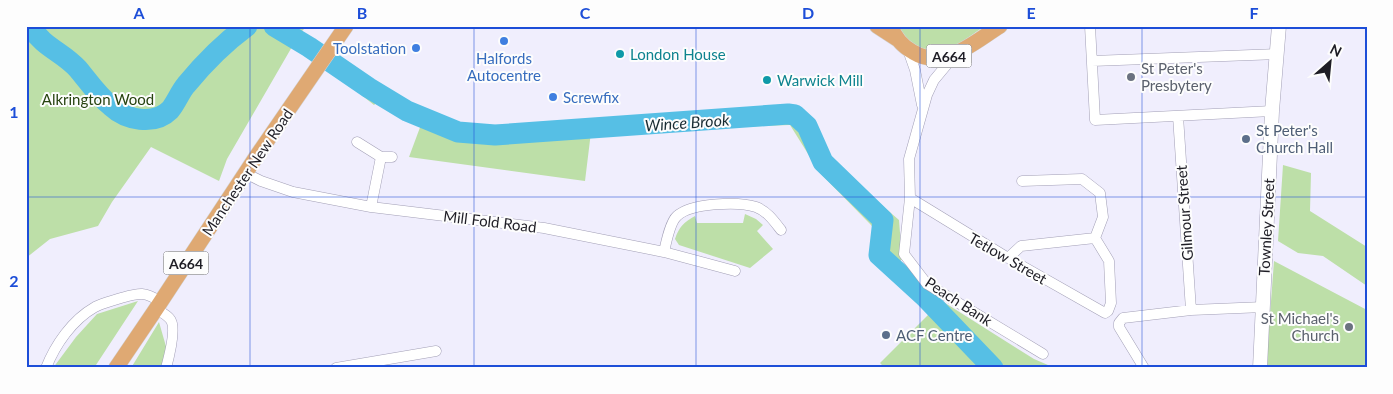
<svg xmlns="http://www.w3.org/2000/svg" width="1393" height="394" font-family="Lato,sans-serif">
	<rect width="100%" height="100%" fill="#f0eefd"/>
	<!-- green -->
	<path fill="#bddfa8" d="M26,26H307L300,33L227,159L219,181L151,147L112,202L98,226L50,239L26,258Z
		M899,26H985C974,33 963,42 952,47C931,56 908,46 899,26Z
		M341,67C383,94 428,126 479,131C511,134 546,128 578,126L580,121L775,112L806,119L814,127L833,163L899,220L902,258L894,274L876,252L879,236L871,225L820,173L790,125L591,132L585,181L409,157L422,122L380,99L374,105L335,74Z
		M1283,165L1311,173L1310,211L1367,247V286L1323,256L1298,253L1278,241Z
		M745,214L756,219L763,225L757,231L773,249L750,268L679,245L675,239C679,227 684,222 695,216L697,223H743Z
		M1274,261L1367,310V368H1266Z
		M138,301L94,368H53L76,337L97,314Z
		M942,301L1034,359L1055,368H885L880,363Z
		M159,322L167,350L163,368H131Z"/>
	<g fill="none" stroke-linecap="round" stroke-linejoin="round">
		<!-- river -->
		<path stroke="#56bfe5" stroke-width="21" d="M30,26C44,48 63,52 78,69C88,81 98,96 111,106C126,120 154,126 170,110C176,103 180,92 186,85C204,63 224,43 247,26
			M274,26L309,47L369,88L407,111L458,132L495,135L788,114L795,115L807,126L823,162L883,220L879,255L925,297L993,368"/>
		<defs>
			<path id="minor" d="M1090,26L1095,120L1272,111
				M908,50L915,70L922,105
				M954,56L934,80L927,95L909,159L910,198L904,254L927,284L1043,354
				M1092,61L1276,54
				M1178,116L1191,310
				M357,142L381,157H392
				M245,173L261,181L293,192L371,207L544,228L664,252L735,271
				M1022,181L1082,179L1100,193L1103,217L1095,238
				M910,198L1008,258L1105,313L1108,311L1111,303L1109,261L1095,238
				M371,207L381,157
				M664,252C666,243 670,222 677,216C691,203 738,201 756,207C767,211 774,221 781,230
				M1008,258L1021,246L1095,238
				M156,309C161,312 167,315 170,319C177,327 169,357 166,368
				M46,368C55,345 72,320 95,307C103,303 112,301 121,298C139,293 144,291 161,302
				M336,368L436,351
				M1144,368L1119,327V323L1123,318L1191,310L1264,307"/>
			<path id="secondary" d="M1260,368L1272,111L1279,26"/>
			<path id="primary" d="M877,26L897,39
				M891,26C895,38 902,46 913,52C944,71 974,42 1000,26
				M116,368L156,309L256,157L346,26"/>
		</defs>
		<!-- minor casing -->
		<use href="#minor" stroke="#a29fb6" stroke-width="11"/>
		<!-- secondary casing -->
		<use href="#secondary" stroke="#a29fb6" stroke-width="15"/>
		<!-- primary casing -->
		<use href="#primary" stroke="#d2d2d3" stroke-width="16"/>
		<!-- minor -->
		<use href="#minor" stroke="#fff" stroke-width="10"/>
		<!-- secondary -->
		<use href="#secondary" stroke="#fff" stroke-width="14"/>
		<!-- primary -->
		<use href="#primary" stroke="#dfa973" stroke-width="15"/>
	</g>
	<!-- grid -->
	<path fill="none" stroke="#1d4ed8" stroke-width="1" stroke-opacity="0.55" d="M250,26V368M474,26V368M696,26V368M920,26V368M1142,26V368M26,197H1367"/>
	<!-- markers -->
	<g fill="#3f7fe0" stroke="#fdfdfd" stroke-width="2">
		<circle cx="504" cy="41" r="5"/>
		<circle cx="416" cy="48" r="5"/>
		<circle cx="553" cy="97" r="5"/>
	</g>
	<g fill="#0f9aa8" stroke="#fdfdfd" stroke-width="2">
		<circle cx="620" cy="54" r="5"/>
		<circle cx="767" cy="80" r="5"/>
	</g>
	<g fill="#6b7280" stroke="#fdfdfd" stroke-width="2">
		<circle cx="1131" cy="77" r="5"/>
		<circle cx="1349" cy="327" r="5"/>
	</g>
	<g fill="#5c6f8a" stroke="#fdfdfd" stroke-width="2">
		<circle cx="1246" cy="139" r="5"/>
		<circle cx="886" cy="335" r="5"/>
	</g>
	<g text-anchor="middle" dominant-baseline="central" stroke-width="4" stroke-linejoin="round" paint-order="stroke">
		<!-- shield labels -->
		<g fill="#fdfdfd" stroke="#616066" stroke-width="1">
			<rect x="926.5" y="44.5" width="45" height="23" rx="4"/>
			<rect x="163.5" y="251.5" width="45" height="23" rx="4"/>
		</g>
		<g font-size="14" font-weight="bold" fill="#1e1d25">
			<text x="949" y="56">A664</text>
			<text x="186" y="263">A664</text>
		</g>
		<!-- shop labels -->
		<g font-size="15" fill="#366cbe" stroke="#fdfdfd" text-anchor="end">
			<text x="406" y="48">Toolstation</text>
			<text x="504" y="58" text-anchor="middle">Halfords<tspan x="504" dy="17">Autocentre</tspan></text>
			<text x="563" y="97" text-anchor="start">Screwfix</text>
		</g>
		<!-- culture labels -->
		<g font-size="15" fill="#0d838f" stroke="#fdfdfd" text-anchor="start">
			<text x="630" y="54">London House</text>
			<text x="777" y="80">Warwick Mill</text>
		</g>
		<!-- worship labels -->
		<g font-size="15" fill="#5b616d" stroke="#fdfdfd" text-anchor="start">
			<text x="1141" y="68">St Peter's<tspan x="1141" dy="17">Presbytery</tspan></text>
			<text x="1339" y="318" text-anchor="end">St Michael's<tspan x="1339" dy="17">Church</tspan></text>
		</g>
		<!-- park labels -->
		<g font-size="15" fill="#274310" stroke="#fdfdfd">
			<text x="98" y="99">Alkrington Wood</text>
		</g>
		<!-- service labels -->
		<g font-size="15" fill="#4e5e75" stroke="#fdfdfd" text-anchor="start">
			<text x="1256" y="130">St Peter's<tspan x="1256" dy="17">Church Hall</tspan></text>
			<text x="896" y="335">ACF Centre</text>
		</g>
		<!-- street labels -->
		<g font-size="15" fill="#1e1d25" stroke="#fdfdfd">
			<text transform="translate(247 172) rotate(-56)">Manchester New Road</text>
			<text transform="translate(1184 213) rotate(-94)">Gilmour Street</text>
			<text transform="translate(490 221) rotate(7)">Mill Fold Road</text>
			<text transform="translate(1266 227) rotate(-87)">Townley Street</text>
			<text transform="translate(1008 258) rotate(30)">Tetlow Street</text>
			<text transform="translate(959 301) rotate(33)">Peach Bank</text>
		</g>
		<!-- water labels -->
		<g font-size="16" font-style="italic" fill="#192c33" stroke="#fdfdfd">
			<text transform="translate(687 122) rotate(-4)">Wince Brook</text>
		</g>
	</g>
	<!-- border -->
	<rect width="1393" height="394" fill="none" stroke="#fdfdfd" stroke-width="55"/>
	<!-- north arrow -->
	<g transform="translate(1330 62) rotate(27)" stroke="#fdfdfd" stroke-width="4" paint-order="stroke">
	<path d="M0-4L9 19L0 12L-9 19Z" fill="#1e1d25"/>
	<text y="-8" font-size="14" font-weight="bold" text-anchor="middle" fill="#1e1d25">N</text>
	</g>
	<rect x="28" y="28" width="1338" height="338" fill="none" stroke="#1d4ed8" stroke-width="2"/>
	<g font-size="16" text-anchor="middle" font-weight="bold" fill="#1d4ed8">
		<text x="139" y="19">A</text>
		<text x="362" y="19">B</text>
		<text x="585" y="19">C</text>
		<text x="808" y="19">D</text>
		<text x="1031" y="19">E</text>
		<text x="1254" y="19">F</text>
		<text x="14" y="118">1</text>
		<text x="14" y="287">2</text>
	</g>
</svg>
